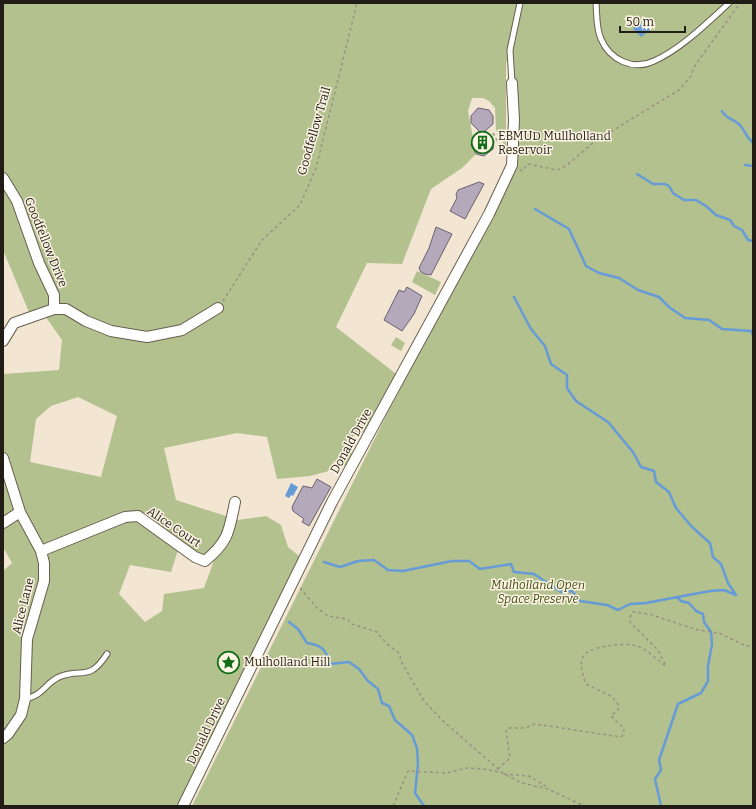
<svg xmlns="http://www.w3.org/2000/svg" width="756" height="809" font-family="Bitter,serif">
	<rect width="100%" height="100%" fill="#f2e6d3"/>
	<!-- green -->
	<path fill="#b2c18e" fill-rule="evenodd" d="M3,3H753V806H192L389,410L459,278L512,165L510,51L506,63V148L496,130L495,108L489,101L483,98H472L468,111L473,138L471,145L476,154L462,168L431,189L402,264L367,263L336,327L400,377L372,429L355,435L346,442L355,459L350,468L334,461L329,471L310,476L277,479L267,437L237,433L164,448L176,500L238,520L266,516L281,525L288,547L304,560L183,806H3V571L12,563L3,547V374L59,370L62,340L43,313L31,317L3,250ZM78,397L117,416L101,477L30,462L36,419L51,406ZM179,547L205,561L217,552L204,588L164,594L162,611L145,622L119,594L130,565L171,572Z
		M417,271L441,282L435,295L412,282Z
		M396,337L405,343L401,351L391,345Z"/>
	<!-- water -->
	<path fill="#669bd8" d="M641,23L648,24L650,30L641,37L633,29L636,25Z
		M291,483L298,487L293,496L291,495L289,498L285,496Z"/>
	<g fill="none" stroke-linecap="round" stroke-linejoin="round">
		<!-- stream -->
		<path stroke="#669bd8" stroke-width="2.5" d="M722,111C726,119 734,119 740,125C745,131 746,137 753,143
			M745,165L753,166
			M637,174L653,184H665L669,186L673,193L684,200H696L706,206L716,215L730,220L734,226L742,230L748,240L753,241
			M535,209L569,229L586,266L599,273L619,278L638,290L659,297L669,307L685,318L709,320L722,329L751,331L753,335
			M514,297L531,329L545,346L551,364L567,375V388L576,401L608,422L633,452L641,467L654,471L656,482L669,492L676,508L692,527L710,543L713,557L721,564L728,583L736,595
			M324,562L340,567L358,561L374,560L388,570L403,571L452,561H469L480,569L511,564L514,572L534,574L561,592L572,591L580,601L607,605L618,610L630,604L646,603L710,591L724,590L736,595
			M289,622L298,629L307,643C321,645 326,649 330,664L349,662L359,669L368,681L378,689L382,703L389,706L395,720L412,735L417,748L418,764L415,793L424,806
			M661,806L655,779L661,770L659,760L678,704L701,693L708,681V666L712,644L711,632L704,622L703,614L696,611L689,603L681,601L677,597"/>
	</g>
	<!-- building -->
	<path fill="#b4a9bb" stroke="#6a6070" d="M478,108L489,110L493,116V124L485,131L494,141L493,149L484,156L476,154L471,145L473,138L479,131L471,123V116Z
		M479,182L484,184L465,219L450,211L457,198L456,195L458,190Z
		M436,227L452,234L431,275L425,274L421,272L419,268L429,248Z
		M407,287L422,296L414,314L402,331L384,320L399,290L404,292Z
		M317,479L331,487L309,526L302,522L304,519L293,511L292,507L303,486L312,488Z"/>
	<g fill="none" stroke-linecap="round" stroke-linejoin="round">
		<defs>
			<path id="service" d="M596,3C597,15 596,28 601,39C610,60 633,71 654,61C681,49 707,23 729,3
				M512,83L510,50L520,3
				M25,699C44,695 44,684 59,677C82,667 88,683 107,654"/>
			<path id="minor" d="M3,178L17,201L39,263L54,295V309
				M3,341L14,323L54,309H66L86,321L111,331L147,337L182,330L218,308
				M3,458L20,512L41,551L44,563V581L27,639L25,699L21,715L8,734L3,738
				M3,523L20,512
				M41,551L125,517L138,516L195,557L205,561C229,541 229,531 235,502
				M183,806L332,502L489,214L512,165L514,120L512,83"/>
		</defs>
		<!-- service casing -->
		<use href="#service" stroke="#685e4e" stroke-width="7"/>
		<!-- minor casing -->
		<use href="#minor" stroke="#685e4e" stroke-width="12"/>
		<!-- path -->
		<path stroke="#9a9183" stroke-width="1.5" stroke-dasharray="3 3" stroke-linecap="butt" d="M493,133L503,151
			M520,169L522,171L528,164L557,170L566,166L594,142L679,90L691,76L694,67L740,3
			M223,301L262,240L300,205L316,168L357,3
			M300,588L317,608L328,616L347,619L352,624L377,632L387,644L399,653L402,663L424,701L443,721L504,774L522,783L548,789L584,806
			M498,769L510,758L506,731L508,728H525L535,724L621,737L624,734C625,724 615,723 611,715L618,711V704L611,696L586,684C577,659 579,651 607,646C616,645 628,643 637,646C648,650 657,660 666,666L658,650L630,622V617L633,612L649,614L698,630L719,633L746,646H753
			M504,774L529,776L547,787
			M393,806L408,771L446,773L467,768L484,769L503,773"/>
		<!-- service -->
		<use href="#service" stroke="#fff" stroke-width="5"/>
		<!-- minor -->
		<use href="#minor" stroke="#fff" stroke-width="10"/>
	</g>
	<!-- icons -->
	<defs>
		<symbol id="building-ring" viewBox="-11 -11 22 22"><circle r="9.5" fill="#fdf4e4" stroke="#126d17" stroke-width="1.5"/><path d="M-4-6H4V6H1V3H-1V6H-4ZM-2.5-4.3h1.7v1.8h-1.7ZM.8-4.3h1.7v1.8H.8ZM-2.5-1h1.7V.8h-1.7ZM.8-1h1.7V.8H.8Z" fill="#126d17"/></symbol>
		<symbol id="sight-ring" viewBox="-11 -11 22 22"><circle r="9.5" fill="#fdf4e4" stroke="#126d17" stroke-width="1.5"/><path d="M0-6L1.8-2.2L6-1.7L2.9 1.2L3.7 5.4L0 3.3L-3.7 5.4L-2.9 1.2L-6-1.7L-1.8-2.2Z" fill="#126d17"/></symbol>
	</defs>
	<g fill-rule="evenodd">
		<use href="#building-ring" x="470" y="130" width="25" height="25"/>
		<use href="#sight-ring" x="216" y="650" width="25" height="25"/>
	</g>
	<g text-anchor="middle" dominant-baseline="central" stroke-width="3" stroke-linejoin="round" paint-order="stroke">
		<!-- street labels -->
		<g font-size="12" fill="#211d16" stroke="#fdf4e4">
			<text transform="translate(314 131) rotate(-74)">Goodfellow Trail</text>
			<text transform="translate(46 242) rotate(68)">Goodfellow Drive</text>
			<text transform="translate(351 441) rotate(-61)">Donald Drive</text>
			<text transform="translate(174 527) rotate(34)">Alice Court</text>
			<text transform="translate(23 606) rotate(-76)">Alice Lane</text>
			<text transform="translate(206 731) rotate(-64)">Donald Drive</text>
		</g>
		<!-- poi labels -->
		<g font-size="12" fill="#211d16" stroke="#fdf4e4" text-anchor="start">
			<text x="498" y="136">EBMUD Mullholland<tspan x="498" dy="14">Reservoir</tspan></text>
			<text x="244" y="662">Mulholland Hill</text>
		</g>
		<!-- park labels -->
		<g font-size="12" font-style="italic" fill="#3e4b10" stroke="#fdf4e4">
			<text x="538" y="585">Mulholland Open<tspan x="538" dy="14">Space Preserve</tspan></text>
		</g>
	</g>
	<!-- border -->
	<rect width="756" height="809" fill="none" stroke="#211d16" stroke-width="8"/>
	<!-- scale -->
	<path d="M620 26v6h65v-6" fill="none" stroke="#211d16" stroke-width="2"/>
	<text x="626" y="26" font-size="12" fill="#211d16" stroke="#fdf4e4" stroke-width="3" paint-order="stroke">50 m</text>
</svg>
